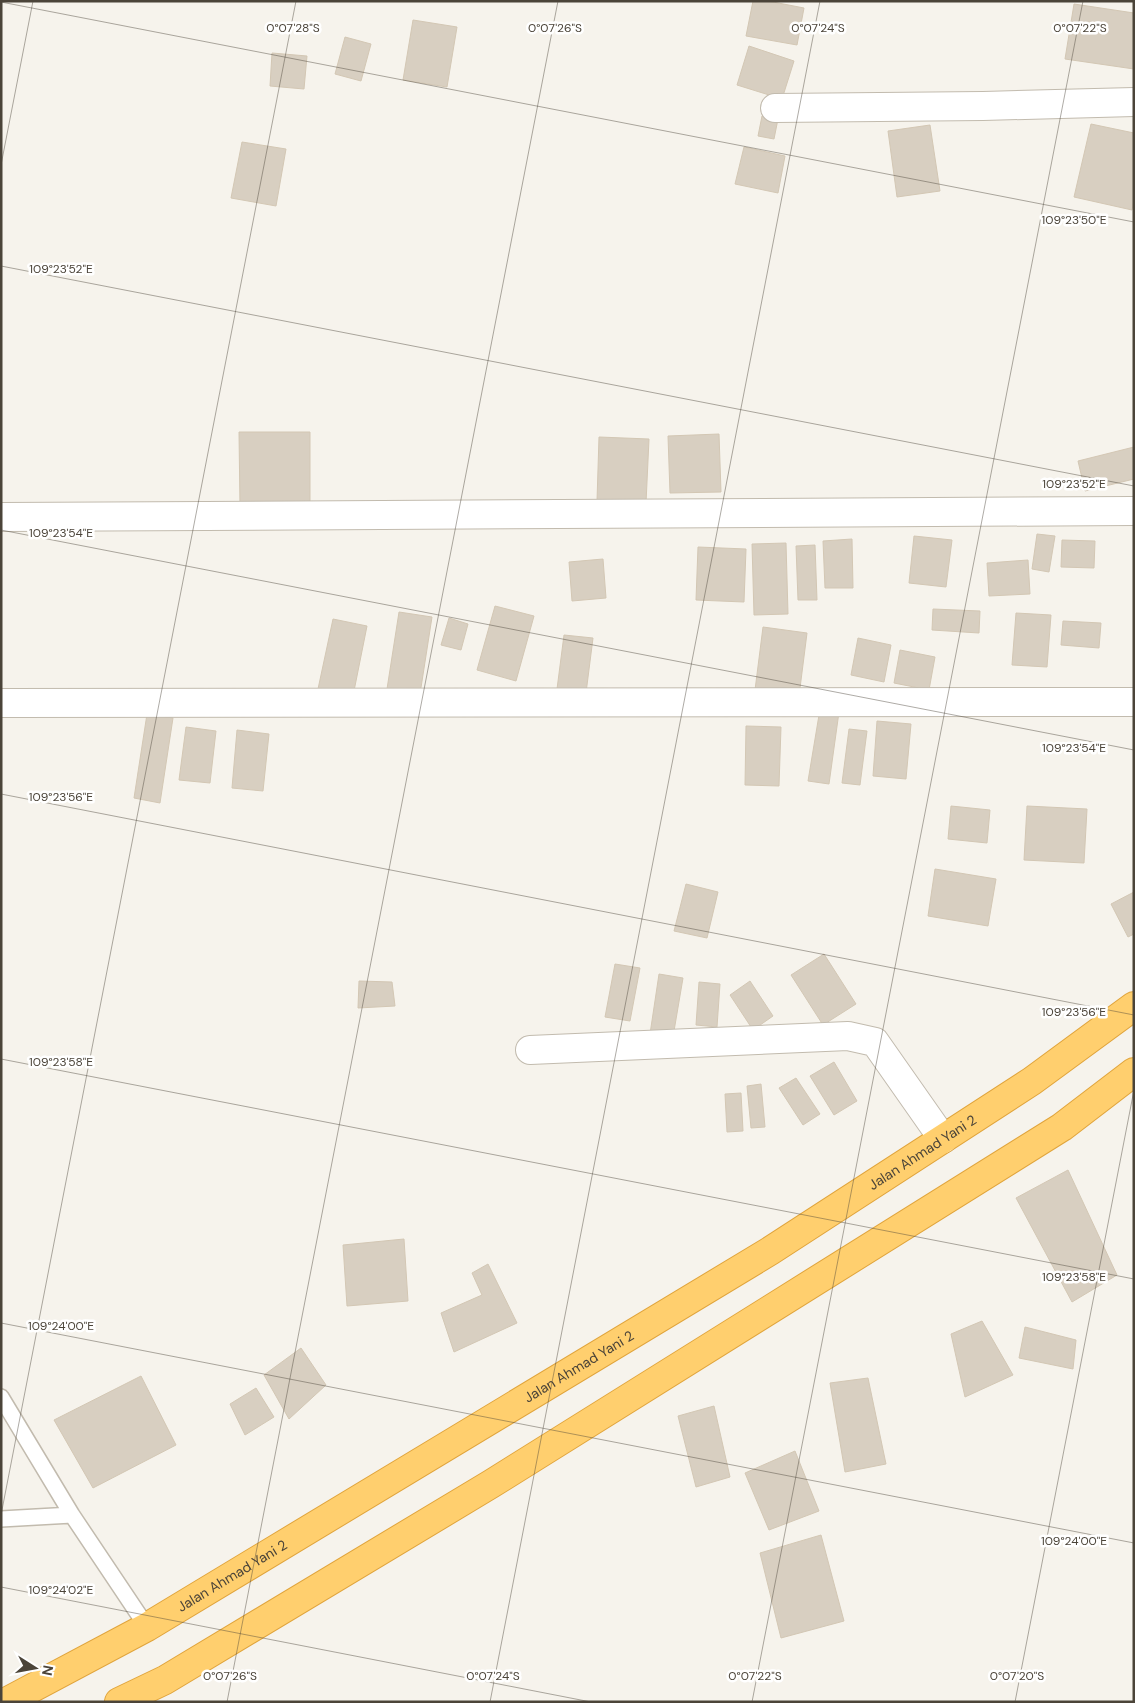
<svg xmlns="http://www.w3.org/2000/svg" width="1135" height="1703" font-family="'DM Sans',sans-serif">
	<rect width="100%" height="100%" fill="#f6f3ec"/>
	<!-- building -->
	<path fill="#d8cfc1" stroke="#d3c7b4" d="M753,1H768L804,8L797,45L746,36Z
		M1074,4L1134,13V69L1065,59Z
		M413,20L457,27L447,87L403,80Z
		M345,37L371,44L361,81L335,74Z
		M749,46L794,61L782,99L737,85Z
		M272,53L307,56L304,89L270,86Z
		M762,116L778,119L774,139L758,136Z
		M1091,124L1134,133V200L1132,210L1074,197Z
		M930,125L940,191L897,197L888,131Z
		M242,142L286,149L276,206L231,198Z
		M744,147L785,156L778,193L735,184Z
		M239,432H310V507H240Z
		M719,434L721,492L670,493L668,436Z
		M599,437L649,439L646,503L597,501Z
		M1134,447V479L1085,491L1078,461Z
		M1037,534L1055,536L1049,572L1032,569Z
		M914,536L952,540L946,587L909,583Z
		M852,539L853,588H825L823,541Z
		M1062,540L1095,541L1094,568L1061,567Z
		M786,543L788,614L754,615L752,544Z
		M815,545L817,600H798L796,546Z
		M698,547L746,549L744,602L696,600Z
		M603,559L606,598L572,601L569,562Z
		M1028,560L1030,594L989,596L987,563Z
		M495,606L534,616L516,681L477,670Z
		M933,609L980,611L979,633L932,630Z
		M399,612L432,617L420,694L387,689Z
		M1016,613L1051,615L1047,667L1012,665Z
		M449,618L468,624L461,650L441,645Z
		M333,619L367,626L353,696L318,689Z
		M1063,621L1101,623L1099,648L1061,645Z
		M763,627L807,633L799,696L755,690Z
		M564,635L593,638L586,693L557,689Z
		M858,638L891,645L884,682L851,675Z
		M900,650L935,657L929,690L894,683Z
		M820,709L839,712L829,784L808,781Z
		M147,714L173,718L160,803L134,798Z
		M877,721L911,724L906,779L873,776Z
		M746,726L781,727L779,786L745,785Z
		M186,727L216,731L210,783L179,780Z
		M849,729L867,731L860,785L842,783Z
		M237,730L269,734L263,791L232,788Z
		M951,806L990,810L987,843L948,839Z
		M1027,806L1087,809L1084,863L1024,860Z
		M935,869L996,879L988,926L928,916Z
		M686,884L718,892L707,938L674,931Z
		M1134,892V934L1128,937L1111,904Z
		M824,954L856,1004L823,1025L791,975Z
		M615,964L640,968L630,1021L605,1017Z
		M659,974L683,978L673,1037L650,1034Z
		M359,981L392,982L395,1006L358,1008Z
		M750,981L773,1016L753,1030L730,995Z
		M699,982L720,984L717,1027L696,1025Z
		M834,1062L857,1101L834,1115L810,1076Z
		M796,1078L820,1114L803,1125L779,1088Z
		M761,1084L765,1127L751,1128L747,1086Z
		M741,1093L743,1131L727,1132L725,1094Z
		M1068,1170L1117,1275L1072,1302L1016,1198Z
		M404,1239L408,1301L347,1306L343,1245Z
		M488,1264L517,1323L454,1352L441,1313L482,1295L472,1273Z
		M982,1321L1013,1375L965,1397L951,1334Z
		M1025,1327L1076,1340L1073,1369L1019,1358Z
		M301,1348L326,1385L289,1419L264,1375Z
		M141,1376L176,1445L93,1488L54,1420Z
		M868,1378L886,1464L845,1472L830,1383Z
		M256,1388L274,1417L245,1435L230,1404Z
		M714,1406L730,1477L696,1487L678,1416Z
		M795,1451L819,1511L769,1530L745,1473Z
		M821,1535L844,1621L781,1638L760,1553Z"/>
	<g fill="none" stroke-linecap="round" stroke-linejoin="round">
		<defs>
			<path id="lane" d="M1,1397L72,1515L147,1627
				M1,1519L72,1515"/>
			<path id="street" d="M775,108L983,106L1134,102
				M1,517L1134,511
				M1,703L1134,702
				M530,1050L848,1036L875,1042L943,1139"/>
			<g id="highway">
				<path id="s1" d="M6,1702L147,1627L770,1251L1032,1081L1134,1006"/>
				<path d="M119,1702L165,1680L491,1484L1062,1127L1134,1072"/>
			</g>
		</defs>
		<!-- lane casing -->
		<use href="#lane" stroke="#c2bbae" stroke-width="18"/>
		<!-- street casing -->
		<use href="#street" stroke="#c2bbae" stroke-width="30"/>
		<!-- highway casing -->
		<use href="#highway" stroke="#e0a43c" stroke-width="30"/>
		<!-- lane -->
		<use href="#lane" stroke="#fff" stroke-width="15"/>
		<!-- street -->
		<use href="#street" stroke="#fff" stroke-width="28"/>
		<!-- highway -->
		<use href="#highway" stroke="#ffcf6e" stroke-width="28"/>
	</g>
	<!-- ticks -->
	<path fill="none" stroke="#4b4439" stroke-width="1" stroke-opacity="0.45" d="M1,2L1134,222M1,165L33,1M1,266L1134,486M1,530L1134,750M1,794L1134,1015M1,1059L1134,1279M1,1323L1134,1543M1,1515L296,1M1,1587L591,1702M227,1702L558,1M490,1702L820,1M752,1702L1083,1M1015,1702L1134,1090"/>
	<g text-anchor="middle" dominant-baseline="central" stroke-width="5" stroke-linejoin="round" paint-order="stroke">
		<!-- street labels -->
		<g font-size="14" fill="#4b4439" stroke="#fff">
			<text stroke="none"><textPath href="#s1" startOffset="1069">Jalan Ahmad Yani 2</textPath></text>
			<text stroke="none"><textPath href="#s1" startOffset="664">Jalan Ahmad Yani 2</textPath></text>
			<text stroke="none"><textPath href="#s1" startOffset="259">Jalan Ahmad Yani 2</textPath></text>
		</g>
	</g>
	<g font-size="12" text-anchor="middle" fill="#4b4439" stroke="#fff" stroke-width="5" stroke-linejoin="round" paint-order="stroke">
		<text x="293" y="32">0°07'28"S</text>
		<text x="555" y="32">0°07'26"S</text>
		<text x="818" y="32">0°07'24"S</text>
		<text x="1080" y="32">0°07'22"S</text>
		<text x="1074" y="224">109°23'50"E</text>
		<text x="61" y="273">109°23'52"E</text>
		<text x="1074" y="488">109°23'52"E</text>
		<text x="61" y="537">109°23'54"E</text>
		<text x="1074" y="752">109°23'54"E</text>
		<text x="61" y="801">109°23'56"E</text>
		<text x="1074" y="1016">109°23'56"E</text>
		<text x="61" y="1066">109°23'58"E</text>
		<text x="1074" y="1281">109°23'58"E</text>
		<text x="61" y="1330">109°24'00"E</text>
		<text x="1074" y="1545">109°24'00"E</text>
		<text x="61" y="1594">109°24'02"E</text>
		<text x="230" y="1680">0°07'26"S</text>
		<text x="493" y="1680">0°07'24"S</text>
		<text x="755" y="1680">0°07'22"S</text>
		<text x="1017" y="1680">0°07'20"S</text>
	</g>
	<!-- border -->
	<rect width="1135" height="1703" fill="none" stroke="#4b4439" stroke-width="5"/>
	<!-- north arrow -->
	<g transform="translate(35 1668) rotate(101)" stroke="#ffffff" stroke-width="4" paint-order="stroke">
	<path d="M0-4L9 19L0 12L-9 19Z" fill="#4b4439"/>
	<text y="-8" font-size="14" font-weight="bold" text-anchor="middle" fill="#4b4439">N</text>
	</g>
</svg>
